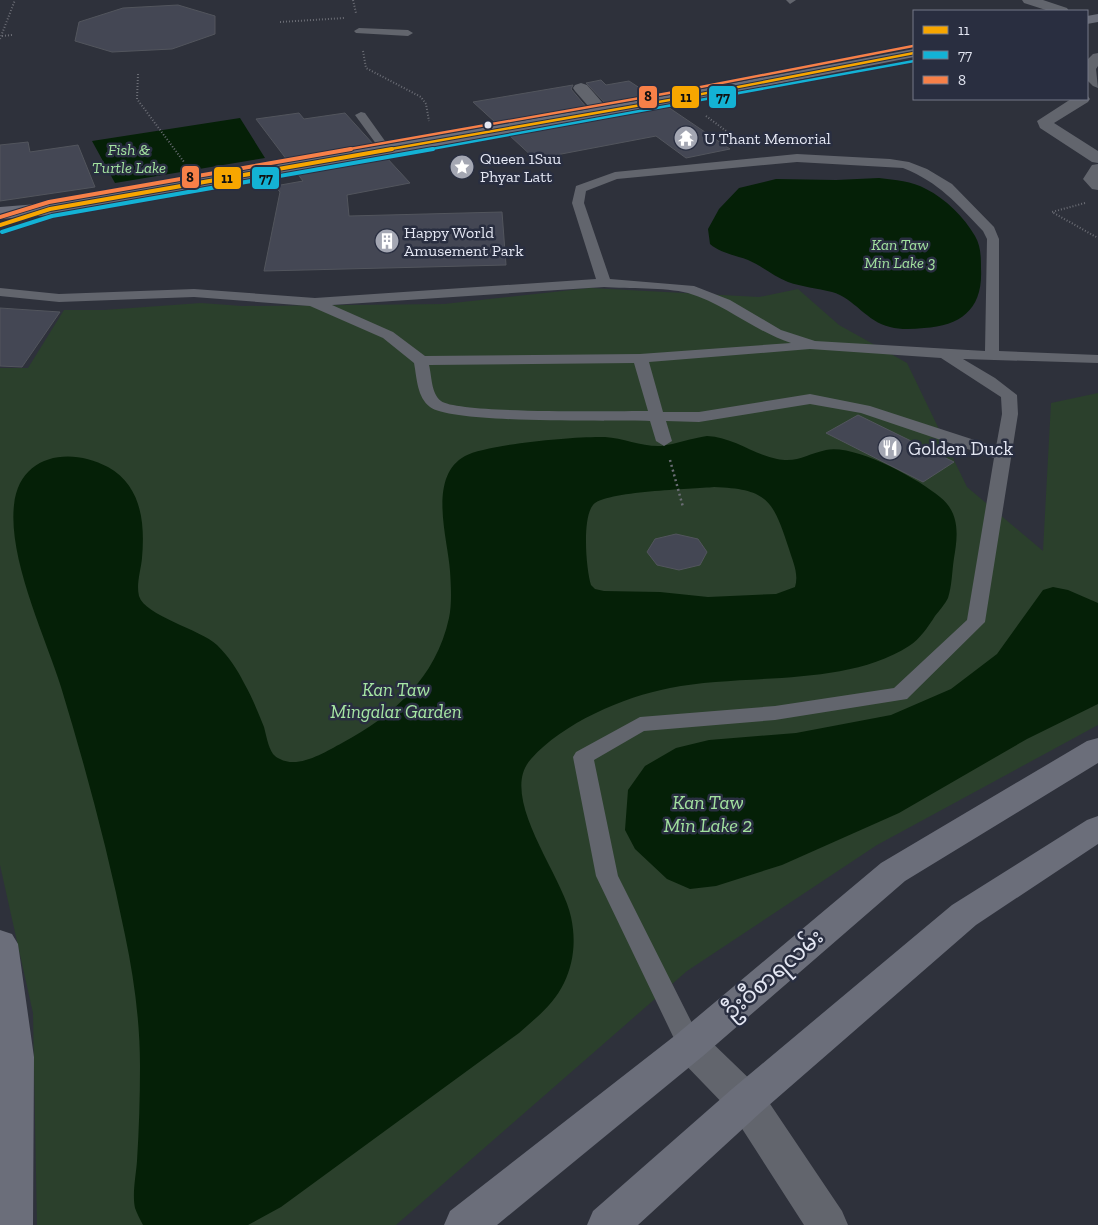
<svg xmlns="http://www.w3.org/2000/svg" width="1098" height="1225" font-family="'Zilla Slab','Noto Sans Myanmar',serif">
	<rect width="100%" height="100%" fill="#2e313b"/>
	<!-- green -->
	<path fill="#2b402c" d="M590,288L759,297L798,289L839,325L907,363L967,487L1043,551L1051,403L1098,393V725L877,845L687,971L396,1225H37L33,1013L0,865V368H28L64,310H104L201,303L242,306L444,304Z"/>
	<!-- water -->
	<path fill="#052007" fill-rule="evenodd" d="M240,118L265,158L115,183L92,141Z
		M879,178C895,180 912,181 926,189C946,199 964,217 975,236C981,246 981,258 981,269C983,308 962,326 924,328C913,329 901,330 890,327C867,322 854,298 832,292C817,288 802,287 788,282C773,276 762,266 748,260C735,255 720,253 710,244L708,229L719,209L739,188L776,179L836,180Z
		M707,436C733,437 752,454 777,459C798,463 807,454 826,450C855,444 917,478 940,497C960,513 958,535 954,558C952,571 952,586 948,598C945,604 939,611 935,616C928,627 920,639 909,646C843,688 744,673 670,688C623,697 563,723 531,759C497,796 563,876 571,917C576,940 574,962 564,983C554,1004 536,1018 519,1033L281,1207L248,1225H143C140,1219 137,1214 135,1208C132,1194 136,1175 137,1161C139,1129 140,1098 140,1066C140,1022 134,978 125,935C108,851 86,769 61,687C45,636 8,559 14,505C19,455 69,446 108,467C142,486 145,524 142,558C141,570 136,584 139,596C145,616 200,629 217,645C229,657 237,669 244,683C252,697 258,712 264,727C266,734 268,747 273,754C275,756 277,758 280,759C299,769 325,752 342,743C393,716 436,678 449,618C452,604 451,586 450,571C448,539 427,477 465,456C487,444 577,436 605,437C623,438 643,447 661,446C676,444 692,438 707,436ZM714,487C769,489 773,501 789,549C793,562 799,574 795,587L776,594L708,597L660,592L604,591L595,589L591,585C586,569 582,518 593,505C604,491 693,489 714,487Z
		M1053,587L1068,590L1098,603V704L1027,739L899,813L782,865L716,886L690,889L667,879L635,849L625,830L628,790L645,766L676,748L709,740L796,733L891,715L951,689L997,654L1043,590Z"/>
	<!-- building -->
	<path fill="#444754" stroke="#52555d" d="M178,5L215,16V34L172,49L112,52L75,41L79,22L123,8Z
		M601,80L606,85L629,81L652,96L606,104L586,83Z
		M573,85L571,89L587,108L496,123L473,102Z
		M668,107L730,149L686,158L656,136L535,159L509,135Z
		M299,113L304,119L345,113L374,145L287,160L256,119Z
		M28,142L30,152L78,145L95,187L0,201V145Z
		M386,157L410,183L347,195L349,216L502,212L506,265L264,271L280,192L275,186L303,181L297,173Z
		M0,308L60,312L22,367L0,366Z
		M858,415L954,462L923,482L826,433Z
		M676,534L698,539L707,552L700,565L679,570L657,565L647,552L655,539Z"/>
	<g fill="none" stroke-linecap="round" stroke-linejoin="round">
		<!-- path-far1 -->
		<path stroke="#6b6d75" stroke-width="2" stroke-dasharray="1 2" stroke-linecap="butt" d="M353,0L356,13
			M280,22L344,18
			M2,36L12,35
			M0,39L15,0
			M363,51L366,68L421,97L426,104L429,121
			M138,74L137,99L184,162
			M706,116L741,142
			M1085,203L1052,212L1098,238"/>
		<!-- path -->
		<path stroke="#6b6d75" stroke-width="2.5" stroke-dasharray="2 3" stroke-linecap="butt" d="M670,460L683,507"/>
		<!-- service -->
		<path fill="#62656d" fill-rule="evenodd" d="M786,0H796L790,4Z
			M359,28L408,30L413,33L408,36L356,33L354,31Z
			M361,112L365,113L390,148V152H382L355,115Z
			M797,154L890,159L909,162L927,169L952,184L994,227L999,239V351L1098,355V363L963,359L995,378L1017,395L1018,414L985,622L907,699L775,720L644,731L594,760L618,876L703,1045L699,1053L690,1056L681,1053L596,876L573,757L576,752L640,717L775,706L894,688L967,620L994,458L861,413L810,404L699,422L666,421L672,441L664,446L656,441L650,421C615,420 451,424 430,407C417,397 417,379 414,363L383,338L310,306L194,297L59,302L0,296V288L59,294L194,289L315,298L596,279L572,203L576,186L615,172ZM797,162L903,168C940,183 956,203 983,231L987,239L985,351L815,341L781,330L730,300L694,286L610,279L584,203L586,191L617,179ZM604,287C629,289 664,287 688,293C725,304 754,331 791,343L640,354L425,356L393,332L332,305ZM810,349L941,358L1001,397L1002,414L996,447L870,406L810,394L699,412H663L649,362ZM634,363L648,411C616,411 458,414 441,401C431,393 432,377 429,365Z"/>
		<!-- minor -->
		<path fill="#62656d" fill-rule="evenodd" d="M1022,0H1043L1067,8L1069,11H1049L1024,3Z
			M1098,53V66L1096,69L1098,88L1093,86L1087,80V60L1093,54Z
			M581,83L587,85L608,109L610,112L608,115H596L575,91L573,88L575,85Z
			M1087,95L1090,99L1088,102L1054,123L1098,151V163L1092,162L1040,128L1037,121L1071,99H1087Z
			M1098,164V190L1092,189L1083,179L1092,165Z
			M690,1029L703,1034L760,1089L842,1211L848,1225H804L732,1113L677,1056L671,1045L677,1034Z"/>
		<!-- primary -->
		<path fill="#6b6e7a" fill-rule="evenodd" d="M1098,14V22L1087,24V16Z
			M914,49V57L681,103L50,215L0,219V207L50,203L681,93Z
			M1098,738V763L905,881L703,1056L497,1225H444L450,1211L677,1034L881,863L1087,741Z
			M1098,816V844L976,925L760,1113L638,1225H587L593,1211L732,1089L952,905L1087,820Z
			M0,930L12,934L18,944L34,1057L33,1225H0Z"/>
		<defs>
			<path id="bus-1-far1" d="M385,150L681,98L914,53"/>
			<path id="bus-1" d="M0,225L50,209L392,149"/>
			<path id="bus-2-far1" d="M426,150L914,61"/>
			<path id="bus-2" d="M2,232L52,216L433,149"/>
			<path id="bus-3-far1" d="M344,150L680,91L913,46"/>
			<path id="bus-3" d="M0,217L49,202L351,149"/>
		</defs>
		<!-- bus-1-far1 casing -->
		<use href="#bus-1-far1" stroke="#292e40" stroke-width="4.5"/>
		<!-- bus-1 casing -->
		<use href="#bus-1" stroke="#292e40" stroke-width="6"/>
		<!-- bus-2-far1 casing -->
		<use href="#bus-2-far1" stroke="#292e40" stroke-width="4.5"/>
		<!-- bus-2 casing -->
		<use href="#bus-2" stroke="#292e40" stroke-width="6"/>
		<!-- bus-3-far1 casing -->
		<use href="#bus-3-far1" stroke="#292e40" stroke-width="4.5"/>
		<!-- bus-3 casing -->
		<use href="#bus-3" stroke="#292e40" stroke-width="6"/>
		<!-- bus-1-far1 -->
		<use href="#bus-1-far1" stroke="#f7a600" stroke-width="2.5"/>
		<!-- bus-1 -->
		<use href="#bus-1" stroke="#f7a600" stroke-width="4"/>
		<!-- bus-2-far1 -->
		<use href="#bus-2-far1" stroke="#13b2d5" stroke-width="2.5"/>
		<!-- bus-2 -->
		<use href="#bus-2" stroke="#13b2d5" stroke-width="4"/>
		<!-- bus-3-far1 -->
		<use href="#bus-3-far1" stroke="#f78048" stroke-width="2.5"/>
		<!-- bus-3 -->
		<use href="#bus-3" stroke="#f78048" stroke-width="4"/>
	</g>
	<!-- icons -->
	<defs>
		<symbol id="temple-disc" viewBox="-11 -11 22 22"><circle r="9.5" fill="#a4a7b3" stroke="#292e40"/><path d="M0-6L5-2H3V0L6.5 2.5H4V6H1.5V3h-3V6H-4V2.5H-6.5L-3 0V-2H-5Z" fill="#fff"/></symbol>
		<symbol id="sight-disc" viewBox="-11 -11 22 22"><circle r="9.5" fill="#a4a7b3" stroke="#292e40"/><path d="M0-6L1.8-2.2L6-1.7L2.9 1.2L3.7 5.4L0 3.3L-3.7 5.4L-2.9 1.2L-6-1.7L-1.8-2.2Z" fill="#fff"/></symbol>
		<symbol id="building-disc" viewBox="-11 -11 22 22"><circle r="9.5" fill="#a4a7b3" stroke="#292e40"/><path d="M-4-6H4V6H1V3H-1V6H-4ZM-2.5-4.3h1.7v1.8h-1.7ZM.8-4.3h1.7v1.8H.8ZM-2.5-1h1.7V.8h-1.7ZM.8-1h1.7V.8H.8Z" fill="#fff"/></symbol>
		<symbol id="restaurant-disc" viewBox="-11 -11 22 22"><circle r="9.5" fill="#a4a7b3" stroke="#292e40"/><path d="M-5-6h1v4h1v-4h1v4h1v-4h1v5L-1.5 .5V6h-2V.5L-5-1ZM5-6V6H3V1.5H1.5Q1.5-4 5-6Z" fill="#fff"/></symbol>
	</defs>
	<g fill-rule="evenodd">
		<use href="#temple-disc" x="672" y="124" width="28" height="28"/>
		<use href="#sight-disc" x="448" y="153" width="28" height="28"/>
		<use href="#building-disc" x="373" y="227" width="28" height="28"/>
		<use href="#restaurant-disc" x="876" y="434" width="28" height="28"/>
	</g>
	<!-- markers -->
	<circle fill="#e4e7f3" stroke="#292e40" stroke-width="2" cx="488" cy="125" r="4.5"/>
	<g text-anchor="middle" dominant-baseline="central" stroke-width="5" stroke-linejoin="round" paint-order="stroke">
		<!-- far-poi labels -->
		<g font-size="16" fill="#e4e7f3" stroke="#292e40" text-anchor="start">
			<text x="704" y="138">U Thant Memorial</text>
			<text x="480" y="158">Queen 1Suu<tspan x="480" dy="18">Phyar Latt</tspan></text>
			<text x="404" y="232">Happy World<tspan x="404" dy="18">Amusement Park</tspan></text>
		</g>
		<!-- far-water labels -->
		<g font-size="16" font-style="italic" fill="#a2e19f" stroke="#292e40">
			<text x="129" y="149">Fish &amp;<tspan x="129" dy="18">Turtle Lake</tspan></text>
			<text x="900" y="244">Kan Taw<tspan x="900" dy="18">Min Lake 3</tspan></text>
		</g>
		<!-- poi labels -->
		<g font-size="19" fill="#e4e7f3" stroke="#292e40" text-anchor="start">
			<text x="908" y="448">Golden Duck</text>
		</g>
		<!-- park labels -->
		<g font-size="19" font-style="italic" fill="#a6e6a4" stroke="#292e40">
			<text x="396" y="689">Kan Taw<tspan x="396" dy="22">Mingalar Garden</tspan></text>
		</g>
		<!-- water labels -->
		<g font-size="20" font-style="italic" fill="#a2e19f" stroke="#292e40">
			<text x="708" y="802">Kan Taw<tspan x="708" dy="23">Min Lake 2</tspan></text>
		</g>
		<!-- near-street labels -->
		<g font-size="22" fill="#e4e7f3" stroke="#292e40">
			<text transform="translate(773 974) rotate(-41)">ဦးဝီစာရလမ်း</text>
		</g>
	</g>
	<g stroke="#292e40" stroke-width="2">
		<rect x="638" y="85" width="20" height="24" rx="5" fill="#f78048"/>
		<rect x="671" y="85" width="29" height="24" rx="5" fill="#f7a600"/>
		<rect x="708" y="85" width="29" height="24" rx="5" fill="#13b2d5"/>
		<rect x="181" y="165" width="19" height="24" rx="5" fill="#f78048"/>
		<rect x="213" y="166" width="29" height="24" rx="5" fill="#f7a600"/>
		<rect x="251" y="166" width="29" height="24" rx="5" fill="#13b2d5"/>
	</g>
	<g font-size="14" text-anchor="middle" font-weight="bold" fill="#111">
		<text x="648" y="101">8</text>
		<text x="686" y="102">11</text>
		<text x="723" y="102">77</text>
		<text x="190" y="182">8</text>
		<text x="227" y="183">11</text>
		<text x="266" y="183">77</text>
	</g>
	<!-- legend -->
	<rect x="913" y="10" width="175" height="90" fill="#292e40" stroke="#747888"/>
	<rect x="923" y="26" width="25" height="8" fill="#f7a600" stroke="#747888"/>
	<text x="958" y="35" font-size="15" fill="#e4e7f3">11</text>
	<rect x="923" y="51" width="25" height="8" fill="#13b2d5" stroke="#747888"/>
	<text x="958" y="60" font-size="15" fill="#e4e7f3">77</text>
	<rect x="923" y="76" width="25" height="8" fill="#f78048" stroke="#747888"/>
	<text x="958" y="85" font-size="15" fill="#e4e7f3">8</text>
</svg>
